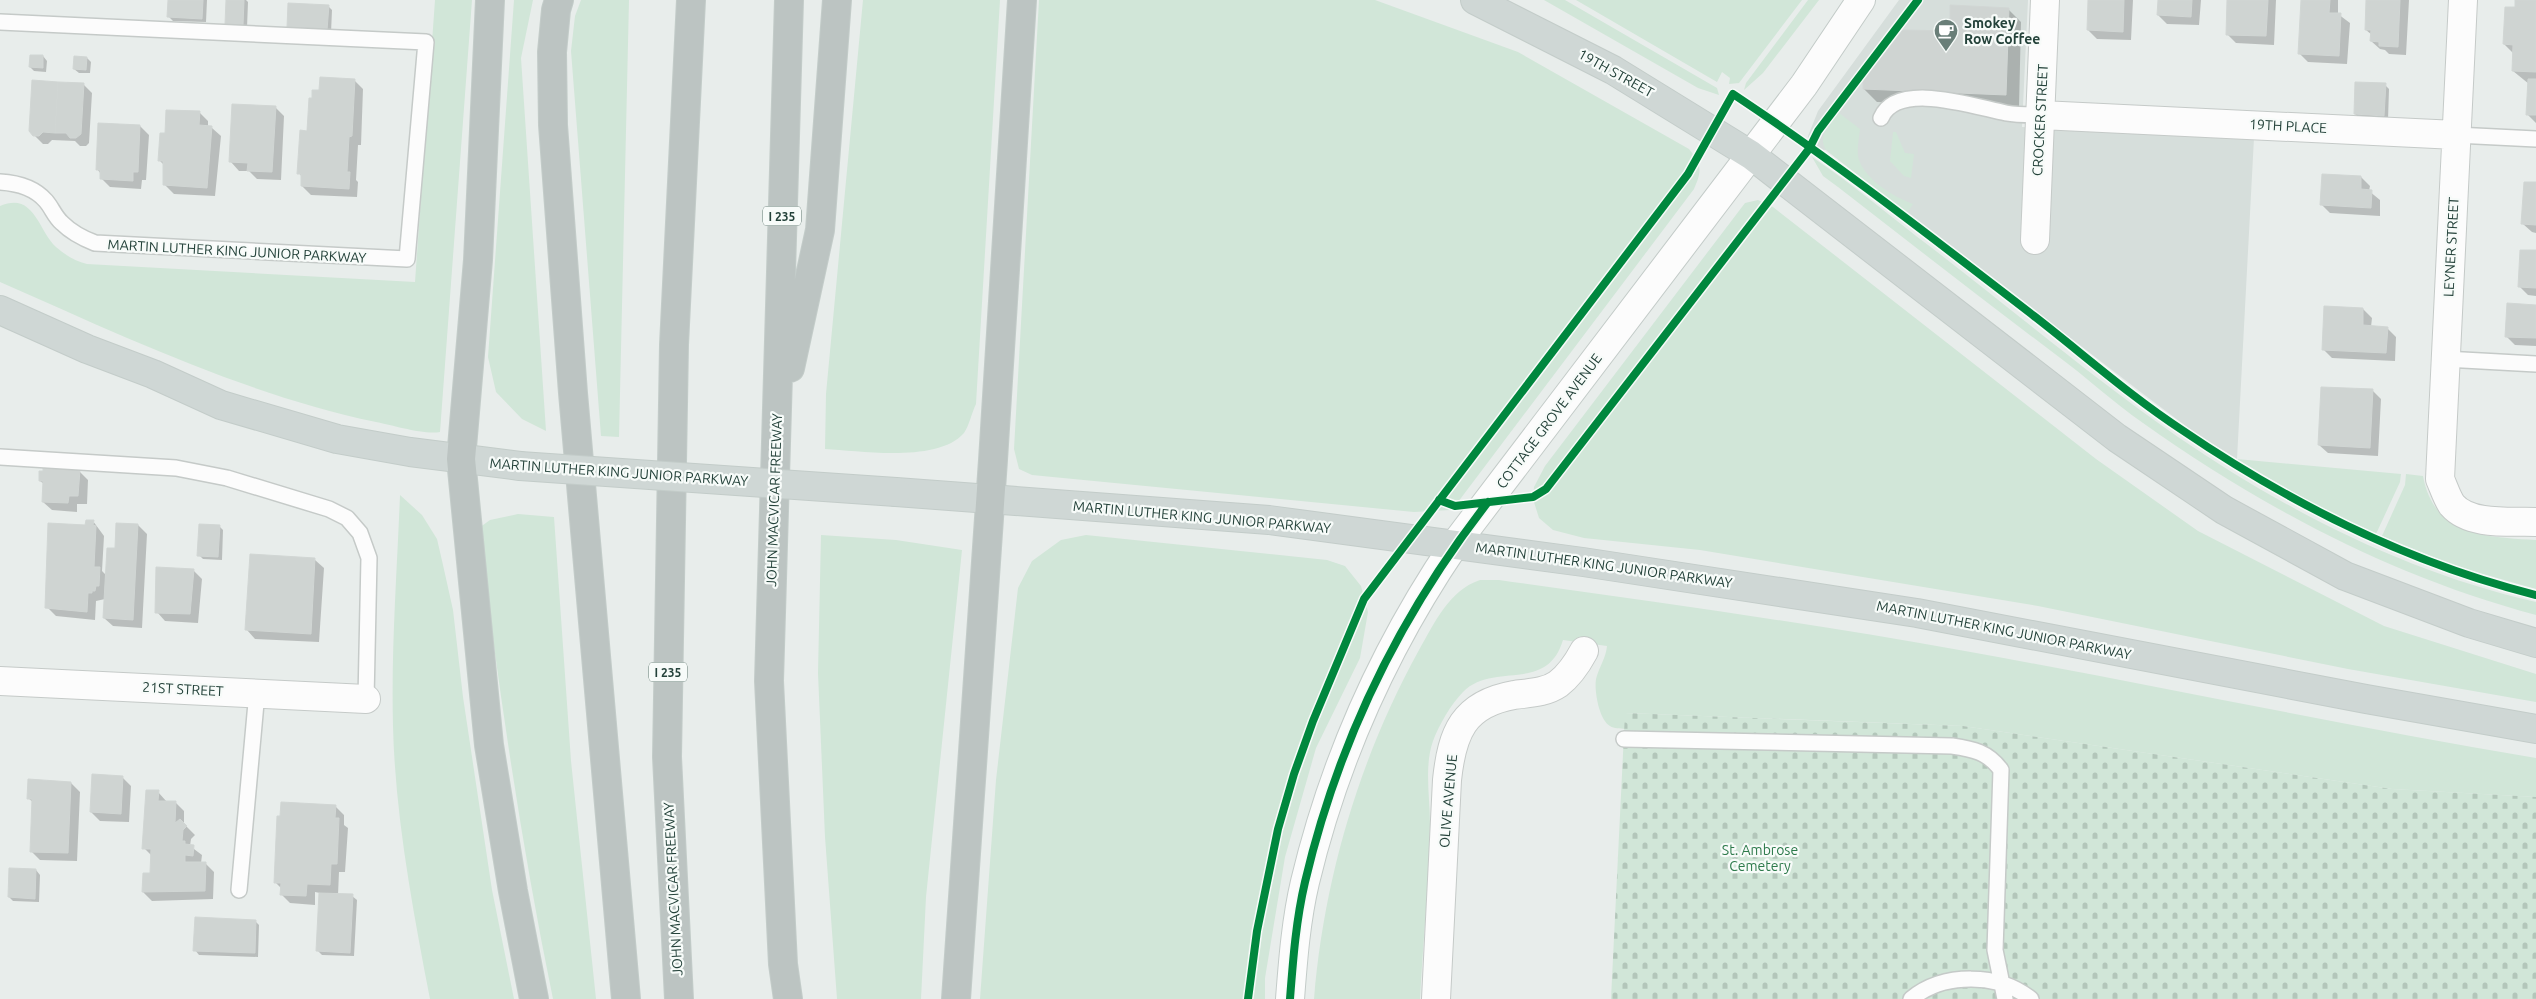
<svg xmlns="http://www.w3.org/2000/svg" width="2536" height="999" font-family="Ubuntu,sans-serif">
	<defs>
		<pattern id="cemetery-stones" width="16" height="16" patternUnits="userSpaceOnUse" patternTransform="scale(1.25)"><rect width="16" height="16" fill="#d1e6d8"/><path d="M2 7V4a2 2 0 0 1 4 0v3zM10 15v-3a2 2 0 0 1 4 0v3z" fill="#b3c6ba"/></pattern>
	</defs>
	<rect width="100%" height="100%" fill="#e8edeb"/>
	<!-- built -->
	<path fill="#d6dedb" d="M1899,0H2028L2022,127L2254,138L2237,459L2195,433L2142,393L1826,150L1809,149L1808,136L1818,111Z"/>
	<!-- green -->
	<path fill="#d1e6d8" d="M435,0H472L440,432C424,435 392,425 376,422C244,394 123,336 0,282V206C34,191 38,230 56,247C65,255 75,261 87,264L415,282Z
		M514,0H533L521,58L546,431L522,419L496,392L488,357Z
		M581,0H629L619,437L601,436L571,51L575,16Z
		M863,0H1000L976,404C972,412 969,426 964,433C938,463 861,451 825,449L826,394Z
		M1039,0H1375L1518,52L1689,149C1702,165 1702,171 1694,189L1455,506L1450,510L1414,512L1032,475L1019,469L1014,449Z
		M1544,0H1565L1717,88L1719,95L1698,88Z
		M1576,0H1802L1739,83L1729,84L1730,78L1722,72L1717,82Z
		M1808,0H1819L1763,73L1744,90L1746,83Z
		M1839,113L1860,129C1859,138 1857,148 1858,156C1862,178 1894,197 1913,204L1907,213L1826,150C1817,136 1830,124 1839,113Z
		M1893,132H1896L1905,153L1914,154L1911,178L1904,176L1890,161Z
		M1812,157C1854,185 1892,218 1932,248C2014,311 2093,378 2178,437C2286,511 2408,573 2536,602V615C2393,577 2263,508 2143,423C2113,402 2085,376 2055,354C1982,299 1910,243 1838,187L1823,176Z
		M1758,200L1773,207L2096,459L2198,531L2384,626L2536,674V702L2348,669L2038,606L1700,550L1584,538L1553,530L1539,518L1533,499L1534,487L1545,466L1745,203Z
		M2237,459L2401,474L2400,482L2376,534L2308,501Z
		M2406,474L2423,476C2434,536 2486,537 2536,540V589L2455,566L2382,536L2405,485Z
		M400,495L422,515L437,539L443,565L453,610L463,697L492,890L514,999H430C413,911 395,815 393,726C391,649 397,572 400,495Z
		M518,514L554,517L571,761L596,999H553C521,843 498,686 479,528L490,520Z
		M821,535L896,540L962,550L926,897L921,999H837L825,837L818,673Z
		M1086,535L1327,560L1345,566L1361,586L1368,612L1360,658L1316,748L1285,857L1265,978V999H980L996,780L1018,588L1032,561L1061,540Z
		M1480,580H1499C1655,602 1810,623 1965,651C2155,685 2345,726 2536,758V797L2392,789L1963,726L1626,713L1625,729C1620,728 1614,729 1610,726C1599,720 1594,690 1596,679C1599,667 1606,658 1607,646L1563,640C1547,694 1493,661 1463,692C1451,704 1439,725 1433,741C1424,767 1430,797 1430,824C1429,882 1423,941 1420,999H1314C1324,877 1360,757 1419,650C1434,624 1449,590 1480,580Z"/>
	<!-- cemetery -->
	<path fill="url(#cemetery-stones)" d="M1625,713L1963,726L2392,789L2536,797V999H1611Z"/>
	<!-- shadow -->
	<path fill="#0003" d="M169,0H207L206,22L173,21L169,17Z
		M228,0H246L248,2L247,28H231L227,23Z
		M2090,0H2133L2131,40L2097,39L2088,30Z
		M2159,0H2201L2199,25L2167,24L2158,15Z
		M2228,0H2276L2274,45L2236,43L2227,34Z
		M2302,0H2338V14L2350,23L2347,64L2308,62L2299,53Z
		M2367,0H2409L2406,55L2389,54L2385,50L2380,49L2371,41L2372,35L2366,30Z
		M2517,0H2536V123L2527,114L2529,84L2513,71L2514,54L2504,44L2516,8Z
		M289,4L328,6L332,10L331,33Z
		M2008,9L2021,22L2019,107L1877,102L1864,89L1951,32Z
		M43,56L47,61L46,72L34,71L30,67Z
		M87,58L91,62L90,73H79L74,69Z
		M354,80L363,89L361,145H358L356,180L358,182L357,197L311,195L302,186V177L299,173L313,99L320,91Z
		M83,84L92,93L89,143L86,146H80L75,141L52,140L48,144H43L30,131Z
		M2385,85L2389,89L2388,120L2359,118L2355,114Z
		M275,107L284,116L281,180L257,179L249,171H239L231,162Z
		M199,112L208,121V127L212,128L221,136L215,196L174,194L165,185L164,165L160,161L166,134Z
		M140,126L149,135L146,180H142L141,189L110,187L101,178V174L97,169Z
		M2361,177L2370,186L2369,191L2380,200V216L2330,213L2321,204Z
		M2536,184V233L2532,232L2523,224Z
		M2536,252V296L2528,295L2519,286Z
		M2536,306V346L2515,345L2506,336Z
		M2363,309L2372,318L2371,327L2387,328L2396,337L2395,361L2332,358L2323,349Z
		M2372,390L2381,399L2378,456L2328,453L2319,445Z
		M79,471L88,480L87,504H77V512L52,510L43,502L44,484L40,481Z
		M93,521L104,536L102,571L107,576L116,549L138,525L147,534L142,628L113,626L104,618L105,599L96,601L95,620L56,616L47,607L87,526Z
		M219,526L223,530L222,560L203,559L199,555Z
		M315,560L324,568L319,642L255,639L247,630Z
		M193,570L202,579L198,623L165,621L157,612Z
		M122,777L131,786L129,822L100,821L91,812Z
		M71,783L80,792L77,861L40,860L31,851L34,803L28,798Z
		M158,792L167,802L176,803L184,811V824L195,835L191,839L190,846L202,855L201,863H205L214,872L213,899L152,901L143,892L151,874L152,856L144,848Z
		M335,806L344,815V825L348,828L345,872H339L338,895L352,896L357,900L354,956L322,955L318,951L320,893L315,892V905L290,903L282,895V889L275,882Z
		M36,870L40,875L39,902L13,901L9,897Z
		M255,921L259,925L258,957L199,955L195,950Z"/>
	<!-- building -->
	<path fill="#cfd4d2" stroke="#d1d6d4" d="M168,0H203L202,19L167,17Z
		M226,0H244L243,25L225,24Z
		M2088,0H2124L2123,32L2087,30Z
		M2158,0H2192L2191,17L2157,15Z
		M2227,0H2268L2266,36L2226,35Z
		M2301,0H2330L2329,13H2341L2339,56L2298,54Z
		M2366,0H2400L2398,47L2379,46V42L2370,41L2371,30H2365Z
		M2515,0H2536V72L2512,71L2513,45L2503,44L2505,7H2515Z
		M288,3L329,5L327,30L287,28Z
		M1950,5L2009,8L2006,95L1863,89V81L1903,30L1950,31Z
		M30,55H43V68L29,67Z
		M74,56L87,57L86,70L73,69Z
		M320,77L355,79L352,136L349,137L347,172H350L349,189L301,186V174H297L300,130L307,131L309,98H312V90H319Z
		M2528,79H2536V115H2526Z
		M32,80L58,82L55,133L43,132L39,136H33L29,131Z
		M58,82L84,83L81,134L76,138H70L66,133H55Z
		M2355,82L2386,83L2384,116L2354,114Z
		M232,104L276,106L272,172L247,171L248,163L229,162Z
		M166,110L200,111L199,125L212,126L207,188L163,185V161H158L160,133H165Z
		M98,123L140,125L138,172H133V181L100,179V170H96Z
		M2322,174L2361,176V189L2372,190L2371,208L2320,205Z
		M2524,182H2536V225L2521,224Z
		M2520,250H2536V288L2518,287Z
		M2507,303L2536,305V338L2505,337Z
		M2324,306L2363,308V325L2388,327L2386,353L2322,350Z
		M2321,387L2373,389L2370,448L2318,445Z
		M43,468L80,470L78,496H69L68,503L42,502L43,481H39V471H43Z
		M86,520H94L93,525L96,526L94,567H100L99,586H96L95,591H92V593H88L87,612L45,608L48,523L85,525Z
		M116,523L138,524L133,620L103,618L107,548H115Z
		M199,524L220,525L218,557L197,556Z
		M250,554L315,558L311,634L245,630Z
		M156,567L194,569L190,614L155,613Z
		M92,774L123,776L121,814L90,812Z
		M28,779L71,782L68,853L30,852L32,799H27Z
		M146,790H159L158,801H176L175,823L180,819L187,826L183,830L182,841H185V844L194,845L193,856L185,855V862H206L205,891L142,892L143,873H150L151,849H142Z
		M281,802L336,805L335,818H339L337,864H331L330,885L307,884L306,896L280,895L281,883H274L277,816H280Z
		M9,868L36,869L35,899L8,897Z
		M319,893L353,894L350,953L316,951Z
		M195,917L256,920L255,953L193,951Z"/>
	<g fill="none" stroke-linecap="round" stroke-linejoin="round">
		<defs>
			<path id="lane" d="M0,22L426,42L407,259L95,243C82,238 72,233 62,223C55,217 52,208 46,201C34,187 17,183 0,182
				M1881,118C1897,80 1975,107 2006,113C2017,115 2029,115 2041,115
				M2456,135L2536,139
				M2445,359L2536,364
				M0,457L176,468L227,478L329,509L347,518L360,533L369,558L366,699
				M1624,739L1952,746C1973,749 1988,752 2001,770L1995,950L2005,999
				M239,890L257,692
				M1911,999C1944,972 1999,973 2031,999"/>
			<path id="street" d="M2463,0L2440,479C2444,488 2447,498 2452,505C2470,526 2511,521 2536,522
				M2041,115L2456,135
				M2035,240L2045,0
				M0,681L366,699
				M1436,999L1447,780C1452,733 1463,704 1514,695C1528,693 1545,693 1558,684C1570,675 1577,664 1584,651"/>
			<path id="secondary" d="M1290,999C1293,960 1296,920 1305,882C1334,761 1385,647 1455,544L1804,85L1861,0"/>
			<path id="primary" d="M1475,0L1613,70L1751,155L2117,438L2224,510L2345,576L2469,623L2536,643
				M0,310L87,349L153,374L221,405L337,439L410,452L520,466
				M896,492L1269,520L1583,562L1917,613L2366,699L2536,729"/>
			<path id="highway" d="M490,0L478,260L461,459L489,745L513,891L534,999
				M559,0L556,10L552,52L553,125L573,393L626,999
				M790,368L820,230L837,0
				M679,999L667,757L674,345L691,0
				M788,999L783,964L769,681L789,0
				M956,999L993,460L1022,0"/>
		</defs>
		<!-- lane casing -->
		<use href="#lane" stroke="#c5cac8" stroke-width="18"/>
		<!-- street casing -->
		<use href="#street" stroke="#c5cac8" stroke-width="30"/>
		<!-- secondary casing -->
		<use href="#secondary" stroke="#c3cbc8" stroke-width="30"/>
		<!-- primary casing -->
		<use href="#primary" stroke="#c3ccc9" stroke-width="30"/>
		<!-- highway casing -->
		<use href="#highway" stroke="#c3ccc9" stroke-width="30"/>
		<!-- lane -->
		<use href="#lane" stroke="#fcfcfc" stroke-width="15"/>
		<!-- street -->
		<use href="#street" stroke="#fcfcfc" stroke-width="28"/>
		<!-- secondary -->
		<use href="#secondary" stroke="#fcfcfc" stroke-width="28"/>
		<!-- primary -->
		<use href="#primary" stroke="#cfd7d5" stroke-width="28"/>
		<!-- highway -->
		<use href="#highway" stroke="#bcc4c2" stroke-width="28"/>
		<defs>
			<path id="primary-bridge" d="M520,466L896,492"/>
		</defs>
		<!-- primary-bridge casing -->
		<use href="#primary-bridge" stroke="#c3ccc9" stroke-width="30" stroke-linecap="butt"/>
		<!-- primary-bridge -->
		<use href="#primary-bridge" stroke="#cfd7d5" stroke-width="28"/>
		<defs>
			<path id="cycleway" d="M1439,500L1455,506L1533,497L1546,489L1809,149L1818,131L1918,0
				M1248,999L1257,931L1278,829L1294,774L1313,721L1364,599L1688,174L1733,94C1837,163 1935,240 2034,316C2083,354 2130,396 2182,430C2291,504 2408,563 2536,595
				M1290,999C1293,960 1296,920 1305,882C1338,742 1399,616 1488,502"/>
		</defs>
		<!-- cycleway casing -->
		<use href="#cycleway" stroke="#f7fbf9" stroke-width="11"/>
		<!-- cycleway -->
		<use href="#cycleway" stroke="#00873e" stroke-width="8"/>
	</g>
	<!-- icons -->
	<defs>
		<symbol id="cafe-pin" viewBox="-11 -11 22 30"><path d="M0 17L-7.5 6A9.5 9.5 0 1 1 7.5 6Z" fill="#697e78" stroke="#f7fbf9"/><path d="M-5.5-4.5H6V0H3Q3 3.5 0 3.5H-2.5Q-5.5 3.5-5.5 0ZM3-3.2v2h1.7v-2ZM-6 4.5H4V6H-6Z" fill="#fff"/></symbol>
	</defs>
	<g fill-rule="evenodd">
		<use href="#cafe-pin" x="1932" y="17" width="28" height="38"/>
	</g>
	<g text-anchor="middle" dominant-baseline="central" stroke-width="4.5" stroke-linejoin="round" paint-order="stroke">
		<!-- shield labels -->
		<g fill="#f7fbf9" stroke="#637a73" stroke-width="1">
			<rect x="763" y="206.5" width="38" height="19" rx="4"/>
			<rect x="649" y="662.5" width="38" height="19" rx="4"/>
		</g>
		<g font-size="12" font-weight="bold" fill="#24423a">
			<text x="782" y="216">I 235</text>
			<text x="668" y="672">I 235</text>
		</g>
		<!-- poi labels -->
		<g font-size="14" font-weight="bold" fill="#24423a" stroke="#f7fbf9" text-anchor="start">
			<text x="1964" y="23">Smokey<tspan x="1964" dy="16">Row Coffee</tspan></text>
		</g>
		<!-- street labels -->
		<g font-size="14" fill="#24423a" stroke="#f7fbf9">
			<text transform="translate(1616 73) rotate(29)">19TH STREET</text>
			<text transform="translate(2040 120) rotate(-87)">CROCKER STREET</text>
			<text transform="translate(2288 126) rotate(3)">19TH PLACE</text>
			<text transform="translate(2451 247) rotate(-87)">LEYNER STREET</text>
			<text transform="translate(237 251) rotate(3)">MARTIN LUTHER KING JUNIOR PARKWAY</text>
			<text transform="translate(1549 421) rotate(-53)">COTTAGE GROVE AVENUE</text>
			<text transform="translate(619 472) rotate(4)">MARTIN LUTHER KING JUNIOR PARKWAY</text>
			<text transform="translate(774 500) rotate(-88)">JOHN MACVICAR FREEWAY</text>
			<text transform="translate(1202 517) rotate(5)">MARTIN LUTHER KING JUNIOR PARKWAY</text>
			<text transform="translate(1604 565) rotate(8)">MARTIN LUTHER KING JUNIOR PARKWAY</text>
			<text transform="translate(2004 630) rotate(11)">MARTIN LUTHER KING JUNIOR PARKWAY</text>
			<text transform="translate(183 689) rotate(3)">21ST STREET</text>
			<text transform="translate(1448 801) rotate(-85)">OLIVE AVENUE</text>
			<text transform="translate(673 889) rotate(-93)">JOHN MACVICAR FREEWAY</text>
		</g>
		<!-- park labels -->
		<g font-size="14" fill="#2d7a4b" stroke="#f7fbf9">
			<text x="1760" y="850">St. Ambrose<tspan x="1760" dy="16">Cemetery</tspan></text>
		</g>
	</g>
</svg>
